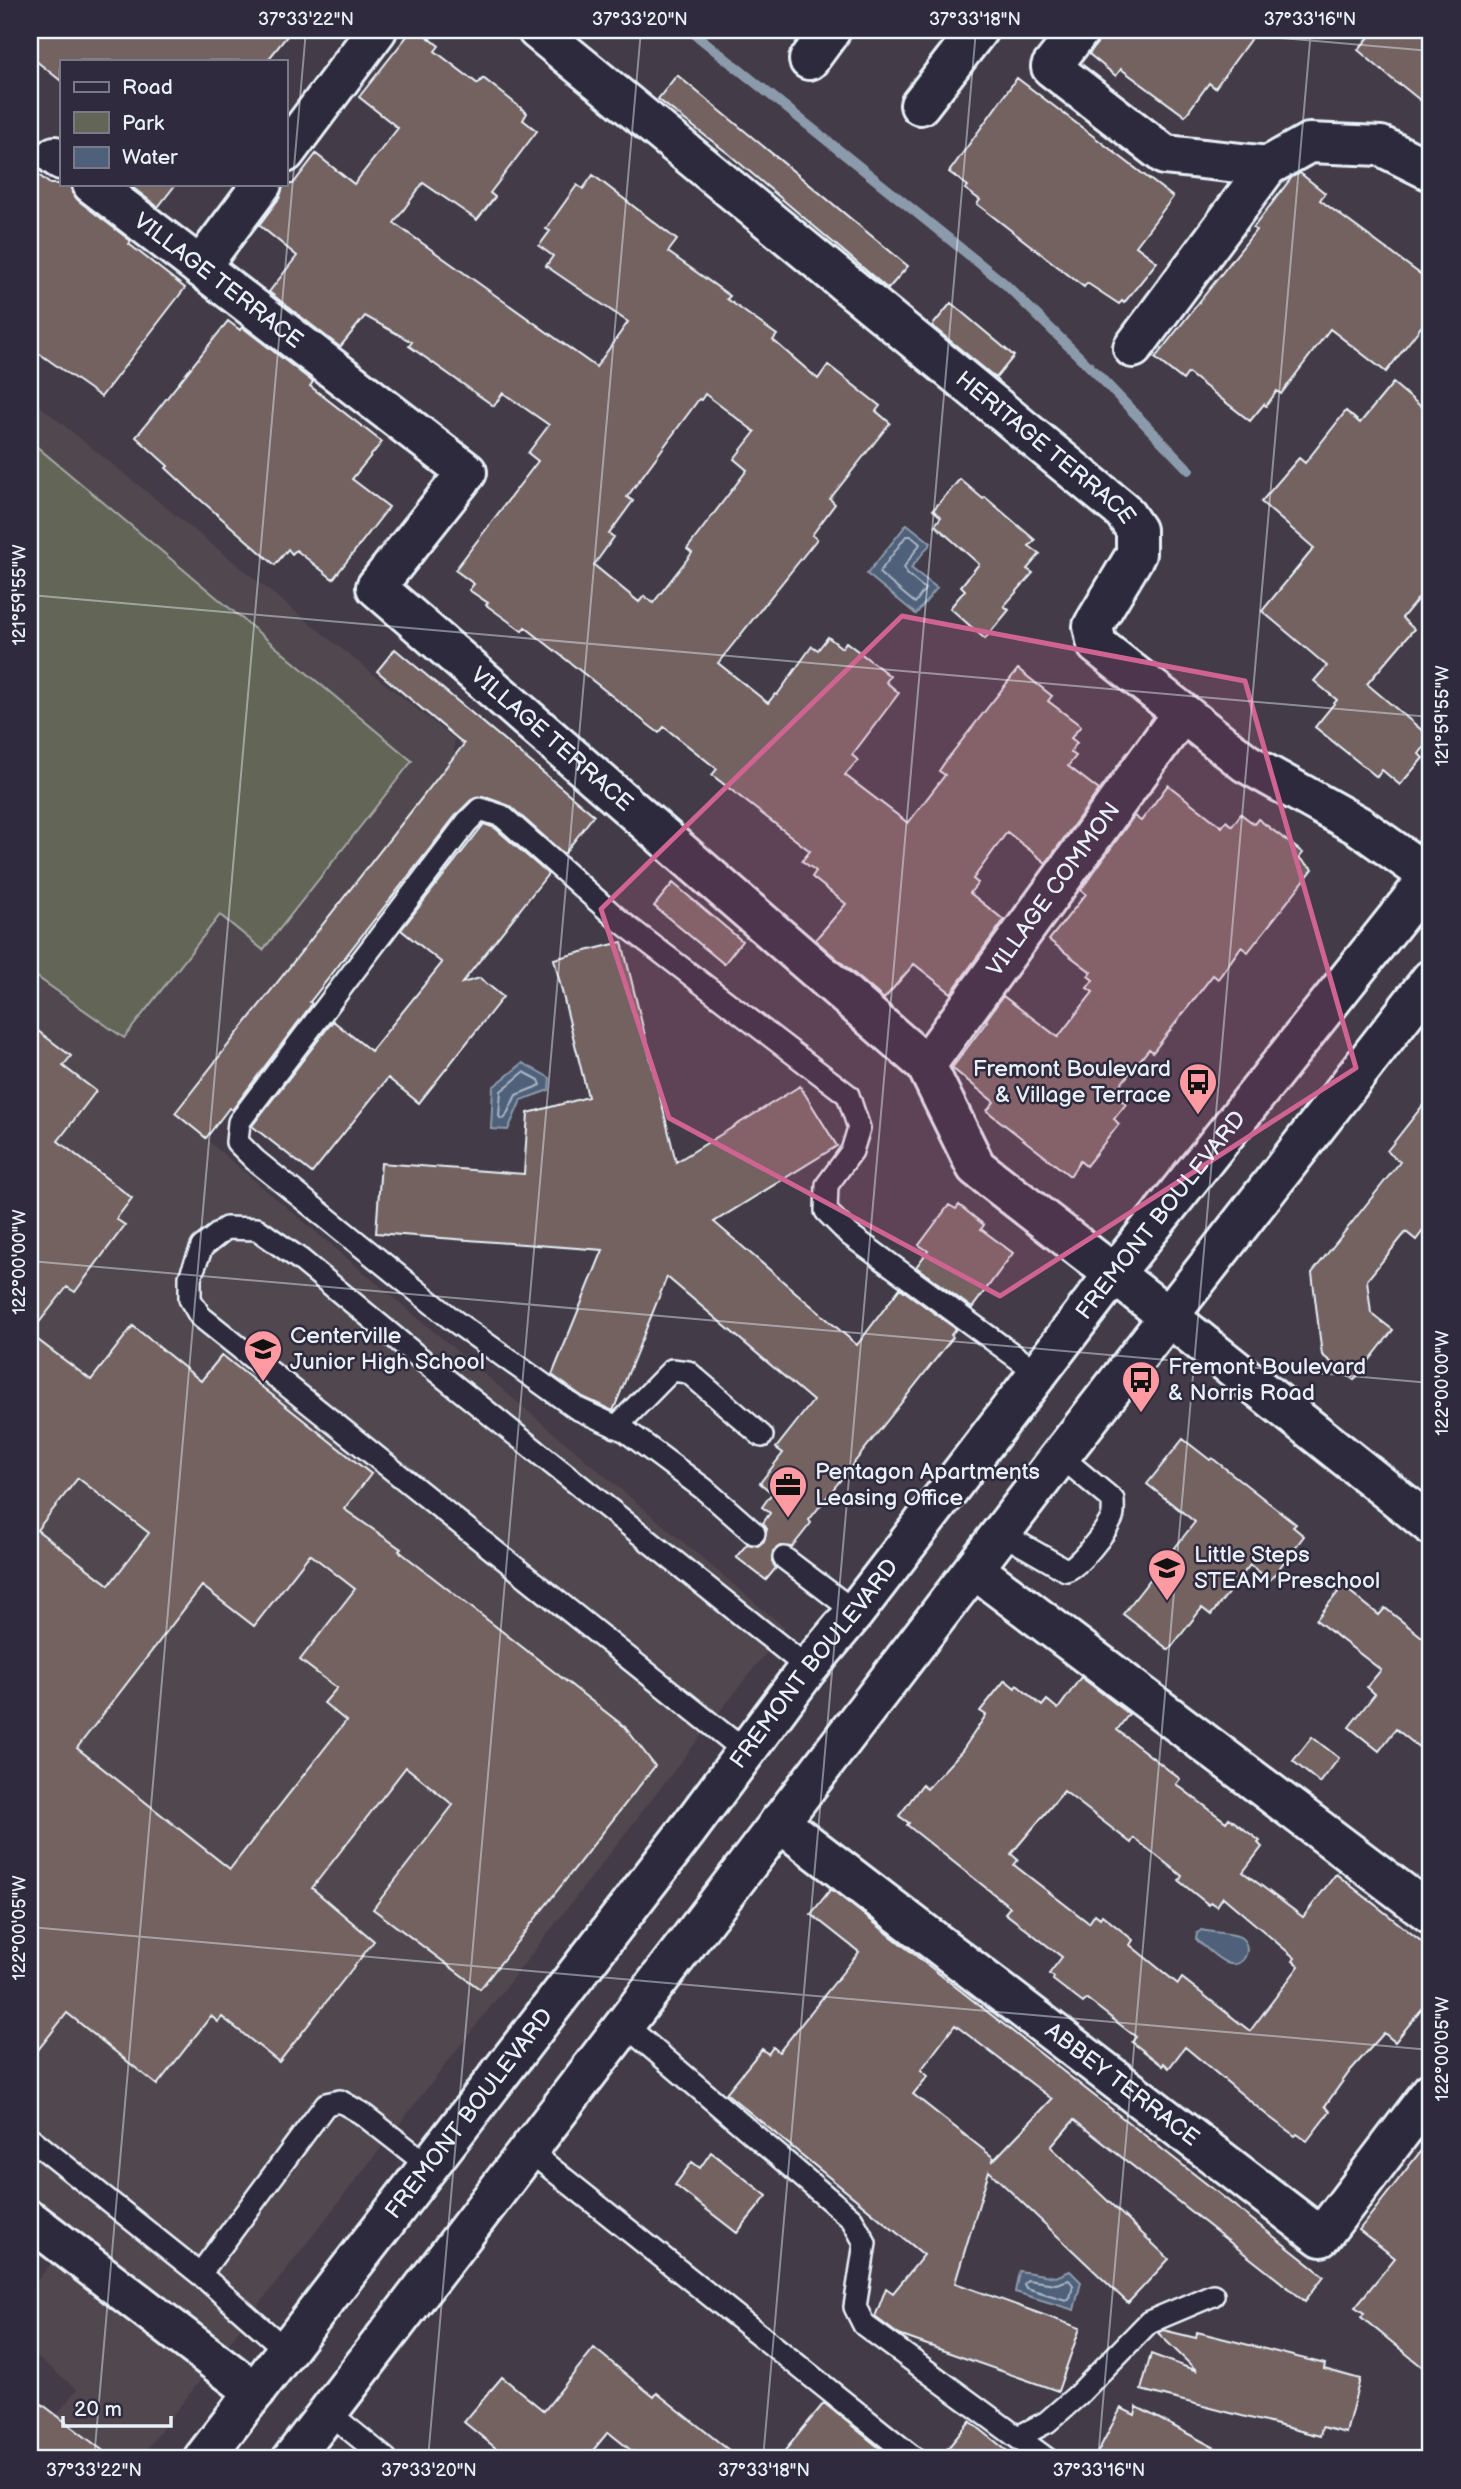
<svg xmlns="http://www.w3.org/2000/svg" width="1461" height="2489" font-family="'Balsamiq Sans',sans-serif">
	<rect width="100%" height="100%" fill="#433b48"/>
	<filter id="ink" filterUnits="userSpaceOnUse"><feTurbulence type="fractalNoise" baseFrequency=".0143" numOctaves="2"/><feDisplacementMap in="SourceGraphic" scale="14" xChannelSelector="R" yChannelSelector="G"/><feConvolveMatrix kernelMatrix="1 2 1 2 8 2 1 2 1" color-interpolation-filters="sRGB"/></filter>
	<g filter="url(#ink)">
		<!-- built -->
		<path fill="#51474f" d="M30,398L454,739V757L175,1113L785,1628L223,2351L30,2206Z
			M57,2256L209,2369L139,2459H30V2449L77,2389L30,2351V2289Z"/>
		<!-- green -->
		<path fill="#636557" stroke="#a6aba8" stroke-width="2" d="M30,441L412,761L263,950L220,915L124,1038L30,972Z"/>
		<!-- water -->
		<path fill="#4f617a" stroke="#8c9bac" stroke-width="2" d="M907,524L931,543L911,568L937,588L916,614L867,574Z
			M523,1063L550,1078L549,1090L521,1100L508,1130L491,1129L493,1087Z
			M1202,1930C1212,1933 1233,1933 1240,1937C1255,1947 1243,1970 1227,1963C1216,1958 1205,1947 1196,1939L1197,1933Z
			M1019,2271L1056,2277L1070,2271L1081,2282L1074,2310L1015,2292Z"/>
		<g fill="none" stroke-linecap="round" stroke-linejoin="round">
			<!-- shore -->
			<path stroke="#abb7c6" stroke-width="2" d="M906,536H911L920,544L904,567L907,574L925,589L915,603L879,573Z
				M524,1072L539,1080L541,1085L516,1095L505,1118L501,1119L499,1116L501,1091Z
				M1027,2280L1056,2284L1069,2280L1073,2285L1070,2298L1066,2300L1026,2288L1024,2284Z"/>
			<!-- stream -->
			<path stroke="#8c9bac" stroke-width="10" d="M690,30L1005,284L1097,374L1189,470"/>
		</g>
		<!-- building -->
		<path fill="#736260" stroke="#e8f1f8" stroke-width="2" fill-rule="evenodd" d="M30,30H292L267,61H61V81L30,56Z
			M412,30H419L439,46L435,51L478,84L483,78L506,96L527,113L523,120L537,131L490,193L495,197L477,220L423,183L394,223L596,367L628,322L546,266L553,256L539,246L550,231L546,229L577,185L583,189L593,175L677,240L668,252L730,296L727,299L777,335L773,340L818,379L828,365L880,406L876,411L890,423L830,499L835,504L812,535L817,539L718,663L768,703L775,694L777,695L812,646L818,650L828,637L842,648L846,642L890,676L886,682L899,693L852,755L858,760L845,775L908,823L945,775L939,771L945,762L1018,669L1052,696L1048,701L1081,726L1071,738L1077,743L1070,752L1076,756L1068,766L1099,790L1046,863L1007,832L973,879L978,883L970,893L1004,920L951,993L914,964L884,999L815,940L846,904L812,877L816,871L802,861L810,851L712,775L717,769L664,727L659,733L651,727L525,627L522,631L486,605L488,603L469,590L474,584L455,570L538,461L528,453L549,425L503,393L494,406L409,346L412,342L365,316L340,347L269,292L297,256L259,225L280,197L283,184H293L316,154L354,184L398,128L359,97ZM705,394L755,432L734,459L747,470L687,549L692,553L653,603L644,596L639,602L594,565L614,537L609,534L633,501L627,497L699,399L701,400Z
			M1107,30H1257L1215,88L1209,83L1185,116L1121,69L1116,76L1089,54Z
			M1375,30H1431V109L1400,84L1399,85L1358,50Z
			M677,75L908,266L888,289L730,155L658,99Z
			M1017,78L1173,197L1136,246L1157,262L1124,303L1122,301L1119,304L1087,283L1084,287L977,204L980,200L965,189L968,186L949,172Z
			M30,168L50,184H71L72,193L79,201L131,241L129,244L185,288L101,397L30,347Z
			M1300,173L1325,193L1320,200L1431,282V314L1386,372L1330,329L1281,394L1277,391L1266,406L1264,404L1250,421L1188,373L1183,380L1155,358L1256,230L1253,228L1292,177Z
			M128,184H176L158,207Z
			M951,303L1014,356L996,378L932,326Z
			M228,321L240,330L242,327L313,382L310,386L382,442L352,479L389,507L333,579L296,550L292,554L288,549L275,565L195,495L166,468L168,466L136,437Z
			M1393,383L1431,415V583L1402,618L1414,629L1367,684L1431,738L1419,754L1423,758L1400,785L1382,770L1377,777L1315,727L1337,700L1314,681L1327,666L1262,611L1314,548L1261,502L1299,458L1305,463L1346,411L1360,423Z
			M960,479L983,499L985,497L1035,540L1029,546L1040,554L1027,569L1033,573L1004,606L1009,610L985,639L950,608L965,590L961,586L979,564L935,525L941,517L933,510Z
			M395,649L594,815L564,854L510,806L483,796L471,800L457,814L310,1002L312,1004L232,1110L229,1108L206,1138L175,1113L464,744L377,671Z
			M1168,785L1222,827L1226,821L1232,826L1241,814L1254,824L1258,819L1303,853L1299,858L1313,869L1248,952L1241,947L1218,979L1213,975L1153,1052L1149,1049L1113,1094L1126,1104L1114,1119L1119,1124L1086,1166L1080,1161L1070,1176L987,1111L994,1102L952,1068L987,1021L986,1020L1003,996L1058,1037L1093,992L1087,988L1093,980L1088,976L1091,972L1049,940L1086,894L1081,890L1134,816L1141,821Z
			M484,824L495,828L548,874L462,983L480,978L503,997L419,1103L388,1078L312,1173L252,1126L333,1021L371,1051L442,963L401,930Z
			M673,883L742,941L724,964L654,906Z
			M622,942L676,1162L800,1086L837,1146L714,1222L857,1345L900,1288L956,1329L951,1335L953,1337L809,1520L811,1523L792,1547L780,1546L773,1551L772,1562L776,1568L766,1580L736,1557L747,1544L758,1546L764,1541L767,1529L763,1523L770,1513L762,1507L772,1493L760,1483L783,1453L776,1448L813,1401L667,1277L613,1411L583,1397L552,1375L603,1250L376,1233L381,1163L524,1174L528,1113L588,1097L554,959Z
			M30,1025L71,1056L63,1066L96,1091L58,1141L132,1198L116,1219L125,1225L75,1292L67,1287L30,1334L91,1380L133,1326L201,1381L222,1355L371,1474L344,1509L401,1549L399,1551L625,1727L655,1766L480,1989L373,1909L453,1805L406,1767L312,1888L374,1941L279,2062L222,2017L218,2022L211,2016L157,2085L67,2013L30,2060ZM78,1478L149,1533L109,1585L37,1530ZM310,1554L355,1589L300,1660L337,1688L324,1703L346,1721L230,1869L77,1748L202,1586L254,1626Z
			M1431,1095V1220L1416,1240L1406,1232L1367,1280L1371,1313L1393,1330L1354,1380L1322,1355L1312,1273L1400,1162L1387,1151Z
			M949,1205L956,1209L959,1205L984,1225L981,1229L1013,1253L972,1308L916,1267L928,1251L919,1245Z
			M1183,1439L1210,1460L1212,1458L1296,1524L1293,1527L1304,1536L1270,1580L1250,1565L1211,1615L1202,1608L1169,1650L1123,1614L1195,1522L1147,1484Z
			M1343,1586L1379,1615L1385,1608L1431,1644V1757L1396,1729L1379,1751L1349,1727L1375,1694L1367,1687L1381,1670L1316,1620Z
			M1081,1677L1129,1714L1117,1730L1180,1779L1176,1784L1226,1822L1229,1818L1260,1841L1258,1843L1262,1847L1243,1872L1303,1917L1336,1874L1431,1949V1998L1395,2042L1384,2033L1350,2071L1325,2106L1330,2111L1307,2141L1297,2134L1295,2136L1268,2116L1185,2047L1169,2068L1164,2063L1163,2066L1132,2042L1136,2037L1087,1999L1083,2003L1053,1980L1054,1977L1049,1974L1062,1957L1005,1913L1010,1907L907,1825L909,1823L899,1816L922,1785L927,1789L962,1751L986,1715L980,1711L1005,1680L1015,1688L1017,1685L1042,1706L1047,1700L1058,1709ZM1064,1791L1131,1843L1134,1838L1182,1876L1179,1881L1209,1905L1211,1902L1217,1906L1223,1897L1295,1958L1293,1961L1299,1966L1250,2031L1182,1978L1178,1984L1130,1945L1133,1940L1102,1915L1100,1918L1095,1914L1089,1923L1014,1865L1018,1860L1011,1854Z
			M1312,1737L1339,1758L1320,1783L1293,1761Z
			M831,1889L1324,2276L1305,2301L1074,2120L1051,2147L1169,2259L1128,2303L989,2171L955,2283L1080,2328L1058,2391L899,2335L875,2317L886,2288L893,2293L924,2255L726,2093L762,2049L768,2054L773,2047L779,2052L859,1952L811,1914ZM955,2025L1052,2099L992,2162L994,2158L913,2094L928,2076L921,2070Z
			M1431,2138V2374L1361,2317L1364,2313L1355,2307L1395,2258L1359,2230Z
			M711,2152L767,2196L737,2233L675,2185L692,2162L700,2168Z
			M1163,2330L1196,2338L1197,2332L1325,2364L1324,2369L1360,2379L1346,2433L1322,2427L1320,2436L1141,2390L1151,2354L1197,2371L1158,2333Z
			M594,2348L654,2397L657,2393L740,2459H642L608,2432L586,2459H509L464,2422L502,2377L544,2411Z
			M30,2395L114,2459H30Z
			M824,2403L856,2429L893,2459H778Z
			M1137,2407L1236,2459H1094L1121,2408L1135,2415Z
			M970,2421L1017,2459H939Z"/>
		<g fill="none" stroke-linecap="round" stroke-linejoin="round">
			<defs>
				<path id="lane" d="M616,1427L672,1370L688,1372L762,1436
					M754,1533L704,1489L626,1431L576,1408L453,1320L255,1160L237,1142L239,1122L467,822L480,809L502,816L619,920L848,1095L859,1128L852,1151L827,1185L826,1211L850,1235L1038,1373
					M1001,1533L1066,1570C1079,1567 1106,1531 1112,1518C1114,1513 1113,1506 1113,1500L1060,1456
					M784,1558L855,1612
					M746,1752L200,1316L190,1299V1277L202,1247L226,1228L257,1229L301,1260L416,1355L808,1668
					M624,2024L852,2219L865,2243L855,2307L864,2325L1047,2459
					M30,2138L200,2274L286,2350
					M528,2150L915,2459
					M200,2274L326,2104L340,2101L361,2113L429,2166
					M328,2412L386,2459
					M1018,2437L1047,2422L1078,2395L1149,2322L1213,2295"/>
				<g id="street">
					<path id="s1" d="M537,30L1123,511L1136,530V554L1093,626L1097,645L1246,763L1359,826L1431,877"/>
					<path d="M1080,30L1051,67L1165,155L1268,166"/>
					<path d="M809,60L831,30"/>
					<path d="M920,105L978,30"/>
					<path d="M285,153L377,30"/>
					<path d="M55,156L61,160"/>
					<path id="s2" d="M92,184L467,472L376,587L926,1065L976,1167L1168,1316L1431,1525"/>
					<path d="M200,267L262,184"/>
					<path d="M1133,348L1268,166L1309,143L1381,146L1431,171"/>
					<path id="s3" d="M926,1065L1182,713"/>
					<path d="M974,1569L1431,1914"/>
					<path id="s4" d="M779,1822L1321,2237L1431,2092"/>
					<path d="M30,2220L255,2392"/>
				</g>
				<g id="primary">
					<path id="s5" d="M203,2459L687,1831L808,1668L855,1612L1114,1274L1431,875"/>
					<path d="M292,2459L1060,1456L1431,979"/>
				</g>
			</defs>
			<!-- lane casing -->
			<use href="#lane" stroke="#e8f1f8" stroke-width="26"/>
			<!-- street casing -->
			<use href="#street" stroke="#e8f1f8" stroke-width="44"/>
			<!-- primary casing -->
			<use href="#primary" stroke="#e8f1f8" stroke-width="44"/>
			<!-- lane -->
			<use href="#lane" stroke="#2f2a3d" stroke-width="21"/>
			<!-- street -->
			<use href="#street" stroke="#2f2a3d" stroke-width="38"/>
			<!-- primary -->
			<use href="#primary" stroke="#2f2a3d" stroke-width="38"/>
		</g>
	</g>
	<!-- marked area -->
	<path fill="#cf6492" fill-opacity="0.2" stroke="#cf6492" stroke-width="5" stroke-linejoin="round" d="M902,616L1245,681L1356,1068L1000,1296L669,1118L601,909Z"/>
	<!-- ticks -->
	<path fill="none" stroke="#e8f1f8" stroke-width="2" stroke-opacity="0.45" d="M1190,30L1431,51M30,595L1431,717M30,1261L1431,1383M30,1927L1431,2050M94,2459L306,30M428,2459L641,30M763,2459L976,30M1098,2459L1311,30"/>
	<!-- icons -->
	<defs>
		<symbol id="bus-pin" viewBox="-11 -11 22 30"><path d="M0 17L-7.5 6A9.5 9.5 0 1 1 7.5 6Z" fill="#ff9aa2" stroke="#2f2a3d"/><path d="M-5-6H5V4H4V6H2V4H-2V6H-4V4H-5ZM-3.5-4V0h7V-4ZM-3.5 1.2v1.5H-2V1.2ZM2 1.2v1.5H3.5V1.2Z" fill="#111"/></symbol>
		<symbol id="school-pin" viewBox="-11 -11 22 30"><path d="M0 17L-7.5 6A9.5 9.5 0 1 1 7.5 6Z" fill="#ff9aa2" stroke="#2f2a3d"/><path d="M0-5L7-2L0 1L-7-2ZM-4 1L0 2.5L4 1V4Q0 6-4 4Z" fill="#111"/></symbol>
		<symbol id="office-pin" viewBox="-11 -11 22 30"><path d="M0 17L-7.5 6A9.5 9.5 0 1 1 7.5 6Z" fill="#ff9aa2" stroke="#2f2a3d"/><path d="M-6-3h4V-5.5h4V-3h4V5H-6ZM-1-4.5V-3h2v-1.5ZM-6 0V1H6V0Z" fill="#111"/></symbol>
	</defs>
	<g fill-rule="evenodd">
		<use href="#bus-pin" x="1176" y="1060" width="44" height="60"/>
		<use href="#school-pin" x="241" y="1327" width="44" height="60"/>
		<use href="#bus-pin" x="1119" y="1358" width="44" height="60"/>
		<use href="#office-pin" x="766" y="1463" width="44" height="60"/>
		<use href="#school-pin" x="1145" y="1546" width="44" height="60"/>
	</g>
	<g text-anchor="middle" dominant-baseline="central" stroke-width="5" stroke-linejoin="round" paint-order="stroke">
		<!-- street labels -->
		<g font-size="23" fill="#e8f1f8" stroke="#2f2a3d">
			<text stroke="none"><textPath href="#s2" startOffset="159">VILLAGE TERRACE</textPath></text>
			<text stroke="none"><textPath href="#s1" startOffset="658">HERITAGE TERRACE</textPath></text>
			<text stroke="none"><textPath href="#s2" startOffset="852">VILLAGE TERRACE</textPath></text>
			<text stroke="none"><textPath href="#s3" startOffset="217">VILLAGE COMMON</textPath></text>
			<text stroke="none"><textPath href="#s5" startOffset="1570">FREMONT BOULEVARD</textPath></text>
			<text stroke="none"><textPath href="#s5" startOffset="1003">FREMONT BOULEVARD</textPath></text>
			<text stroke="none"><textPath href="#s4" startOffset="432">ABBEY TERRACE</textPath></text>
			<text stroke="none"><textPath href="#s5" startOffset="436">FREMONT BOULEVARD</textPath></text>
		</g>
		<!-- poi labels -->
		<g font-size="23" fill="#e8f1f8" stroke="#2f2a3d" text-anchor="start">
			<text x="1171" y="1069" text-anchor="end">Fremont Boulevard<tspan x="1171" dy="26">&amp; Village Terrace</tspan></text>
			<text x="290" y="1336">Centerville<tspan x="290" dy="26">Junior High School</tspan></text>
			<text x="1168" y="1367">Fremont Boulevard<tspan x="1168" dy="26">&amp; Norris Road</tspan></text>
			<text x="815" y="1472">Pentagon Apartments<tspan x="815" dy="26">Leasing Office</tspan></text>
			<text x="1194" y="1555">Little Steps<tspan x="1194" dy="26">STEAM Preschool</tspan></text>
		</g>
	</g>
	<!-- margin -->
	<rect width="1461" height="2489" fill="none" stroke="#2f2a3d" stroke-width="77"/>
	<!-- legend -->
	<rect x="60" y="60" width="228" height="126" fill="#2f2a3d" stroke="#797a88" stroke-width="2"/>
	<rect x="74" y="82" width="35" height="10" fill="#2f2a3d" stroke="#797a88" stroke-width="2"/>
	<text x="122" y="94" font-size="21" fill="#e8f1f8">Road</text>
	<rect x="74" y="112" width="35" height="21" fill="#636557" stroke="#797a88" stroke-width="2"/>
	<text x="122" y="130" font-size="21" fill="#e8f1f8">Park</text>
	<rect x="74" y="147" width="35" height="21" fill="#4f617a" stroke="#797a88" stroke-width="2"/>
	<text x="122" y="164" font-size="21" fill="#e8f1f8">Water</text>
	<!-- scale -->
	<path d="M63 2416v10h108v-10" fill="none" stroke="#e8f1f8" stroke-width="3.5"/>
	<text x="74" y="2416" font-size="21" fill="#e8f1f8" stroke="#2f2a3d" stroke-width="5" paint-order="stroke">20 m</text>
	<rect x="38" y="38" width="1384" height="2412" fill="none" stroke="#e8f1f8" stroke-width="2.5"/>
	<g font-size="18" text-anchor="middle" fill="#e8f1f8">
		<text x="306" y="25">37°33'22"N</text>
		<text x="640" y="25">37°33'20"N</text>
		<text x="975" y="25">37°33'18"N</text>
		<text x="1310" y="25">37°33'16"N</text>
		<text transform="translate(19 595) rotate(-90)" y="6">121°59'55"W</text>
		<text transform="translate(1442 716) rotate(-90)" y="6">121°59'55"W</text>
		<text transform="translate(19 1262) rotate(-90)" y="6">122°00'00"W</text>
		<text transform="translate(1442 1383) rotate(-90)" y="6">122°00'00"W</text>
		<text transform="translate(19 1928) rotate(-90)" y="6">122°00'05"W</text>
		<text transform="translate(1442 2049) rotate(-90)" y="6">122°00'05"W</text>
		<text x="94" y="2476">37°33'22"N</text>
		<text x="429" y="2476">37°33'20"N</text>
		<text x="764" y="2476">37°33'18"N</text>
		<text x="1099" y="2476">37°33'16"N</text>
	</g>
</svg>
